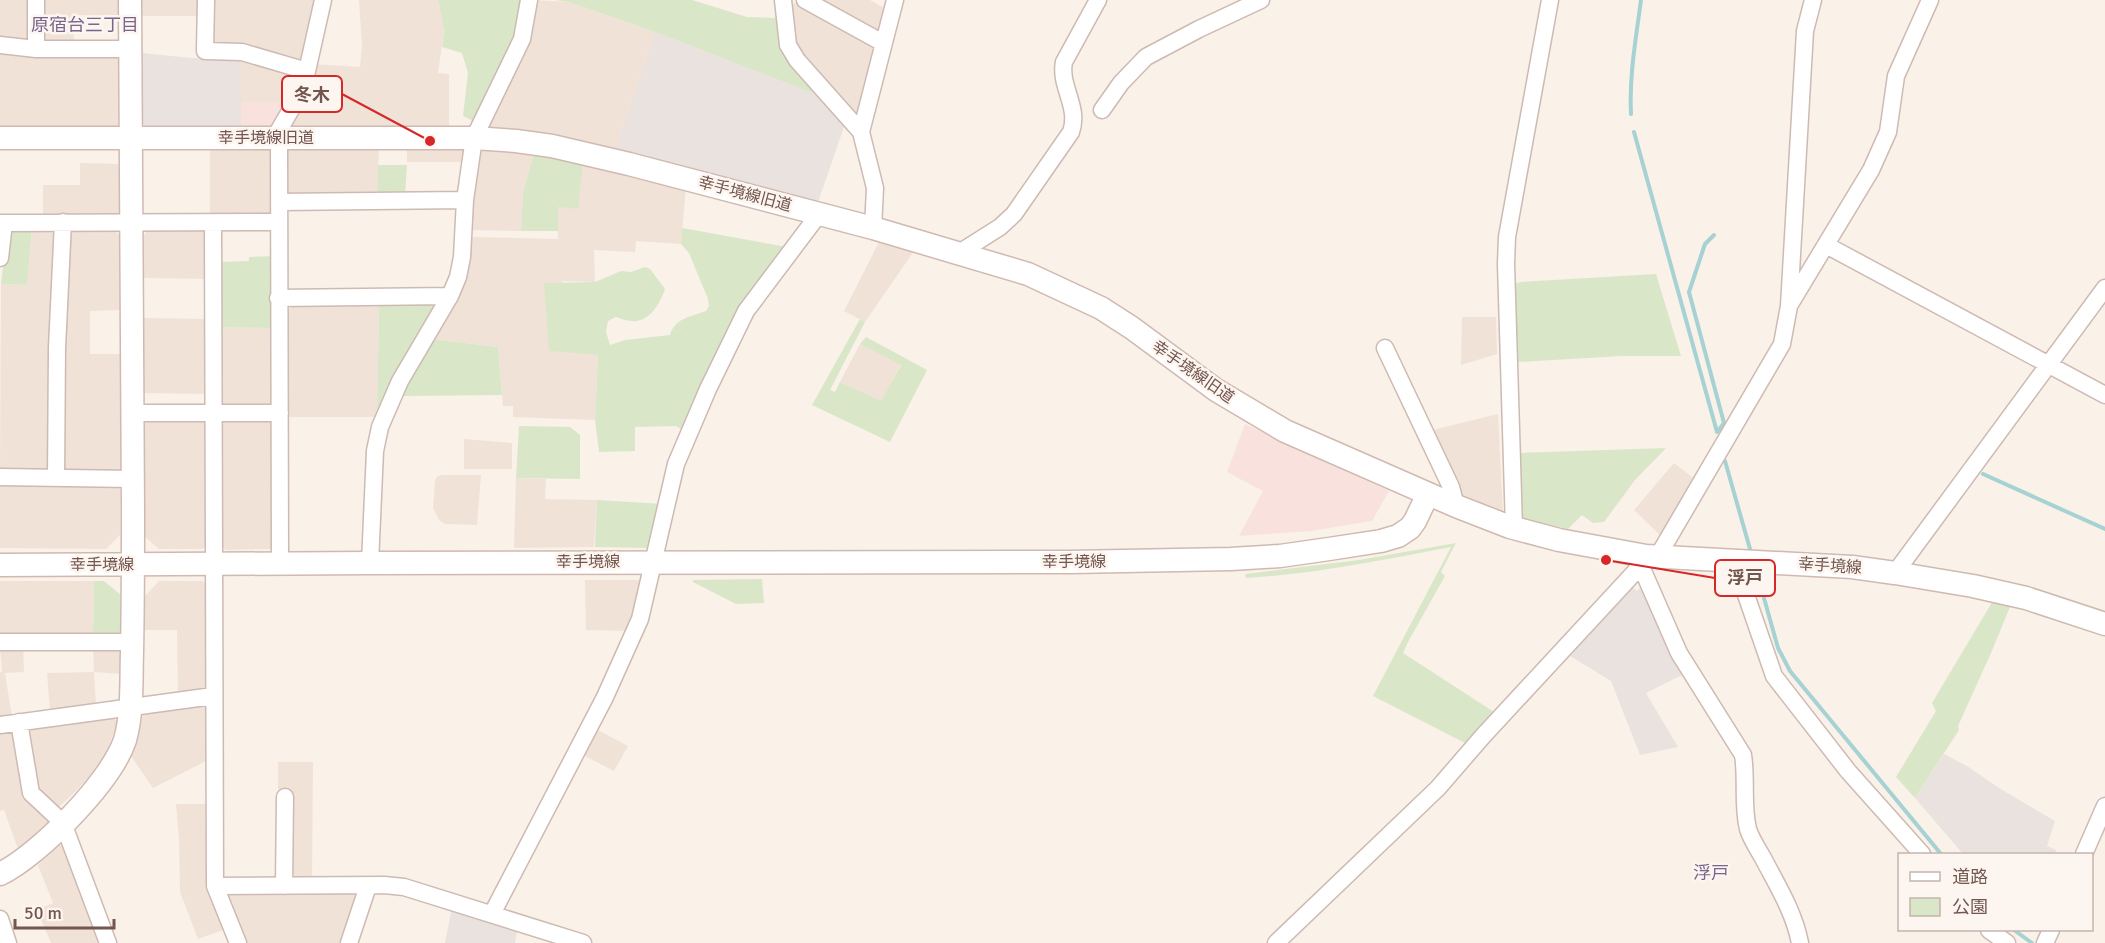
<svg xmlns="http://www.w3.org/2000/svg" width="2105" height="943" font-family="Signika,'Noto Sans JP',sans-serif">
	<rect width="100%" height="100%" fill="#faf1e9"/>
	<!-- residential -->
	<path fill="#f1e2d8" d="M0,0H32L31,39L27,43L0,40Z
		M42,0H119V16L73,15L74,42L46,43L42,38Z
		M142,0H201V16H142Z
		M213,0H316L305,61L218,46L213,41Z
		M359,0H438L444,31L438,73L449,74V131L285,130L313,64L360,67L362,45Z
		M533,0L569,2L655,32L614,154L485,133Z
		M814,0H870L888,10L883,28L873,31Z
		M797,2L872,42L877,53L858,123L798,56L788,7Z
		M0,50L112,53L118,59V126L113,131L0,132Z
		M241,58L298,75L301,81L290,102H241Z
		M269,145L274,150V213L270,216L210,217V146Z
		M290,146H379L377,197L290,198L286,193L285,153Z
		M407,146H464L465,162H407Z
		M475,148L534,152L523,193L521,231L468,230Z
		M583,161L686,187L681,244L636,241L635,252L594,250L595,282L562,281L598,355L595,420L513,417V406H503L498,347L431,339L467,240L474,237L558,239L557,207Z
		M80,163L120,164V213L115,218L43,217V185H80Z
		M32,229H53L57,233L50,467L47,472L0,471L1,284L27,285Z
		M71,229L114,230L119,235L120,310L90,311V354H120L121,468L115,473H65L60,469L66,234Z
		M149,229H204L209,234V279L144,278V235Z
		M880,240L914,251L865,322L844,311Z
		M296,303L379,304L377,417H285L284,314Z
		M1462,317H1496L1497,354L1461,365Z
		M144,318L208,319V394L144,393Z
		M217,327L275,328V401L270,406L222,407Z
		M860,344L901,364L881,402L840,382Z
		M1498,414L1503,512L1460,496L1429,431Z
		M149,417H204L209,423V543L202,549H159L145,537V424Z
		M223,419L275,421V543L270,549L226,550L219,545L218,423Z
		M464,439L512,443V469H464Z
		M1674,463L1696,480L1663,538L1634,510Z
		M442,475H481L477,525L445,524L439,520L433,508L435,481L437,477Z
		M516,478L546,479L545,499L597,500L594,547L514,548Z
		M0,483L114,484L120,489V535L106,549L0,548Z
		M585,580H640L644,582L630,631L586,630Z
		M0,581H94L93,638H0Z
		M159,581H202L210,587L209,687L203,693L178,695L177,630H145V596Z
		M115,645L120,651L121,674L94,672L96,705L50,711L47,673L94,672L93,646Z
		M0,646H23L24,672L5,673L12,717L0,719V672H2Z
		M206,701L210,759L153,788L131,756L137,743L143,715L150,708Z
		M110,715L118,722L105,755L93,773L79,788L59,807H53L34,789L26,732L29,726Z
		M594,728L628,746L614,771L581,754Z
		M15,729L26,794L48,814L49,821L31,839L18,849L4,810L0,811V731Z
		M278,762H313L312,881H299L291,871L292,790L278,789Z
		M176,804H210L226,929L198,939L180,892L179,839Z
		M59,845L67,847L103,943H51L37,910L53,903L38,865Z
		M226,890L354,891L358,896L344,943H241Z"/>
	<!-- commercial -->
	<path fill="#f9e2de" d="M241,102H290L275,131L241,132Z
		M1245,424L1389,491L1372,521L1311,531L1239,536L1263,491L1227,472Z"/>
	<!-- industrial -->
	<path fill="#e9e2de" d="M655,32L825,98L845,124L817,205L614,154Z
		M143,53L191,58H241V132H148L142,122Z
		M1645,583L1686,673L1646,693L1678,747L1640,755L1611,681L1570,656L1632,587L1637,591Z
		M1944,754L1967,766L1999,788L2055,821L2047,846L2056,850L2055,854H1963L1915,798Z
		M452,907L514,926L517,932L515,943H445Z"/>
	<!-- green -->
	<path fill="#d9e7c8" d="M438,0H524L518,36L475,122L463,116L468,73L462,53L442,47L444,31Z
		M555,0H692L747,17L779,18L825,98L655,32L569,2Z
		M534,152L583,161L578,209L558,207V231H521L523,193Z
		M378,165H407L405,196L377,197Z
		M12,228L32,229L27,285L1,284L7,232Z
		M682,228L787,247L683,430L676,426L635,427V451L599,452L595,420L598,355L549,351L544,283L595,282L621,271L631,272L645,267L650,269L665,289C660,304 649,323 631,321C626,321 620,318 616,317L608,321L606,332L610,345L625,340L670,335C675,318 690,317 706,311L709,306L708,299L689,253L681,244Z
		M275,256V328L217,327L218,262L249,261V257Z
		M1656,274L1681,356H1621L1518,362L1517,381L1512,285L1520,282Z
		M435,303L439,307L377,417L379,304Z
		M860,319L865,322L830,390L835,392L840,382L881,401L901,365L860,344L866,337L927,370L890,442L812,405Z
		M431,339L498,347L502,395L403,396L400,393Z
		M519,426L570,427L580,435V479L516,478Z
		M1666,448L1635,480L1604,522L1593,523L1582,515L1568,529L1520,518L1516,453Z
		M597,500L663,504L653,548L595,547Z
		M1456,543L1441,572L1445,576L1408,642L1403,653L1494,712L1495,715L1469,745L1373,696L1451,547C1383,560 1315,574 1246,578L1245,574L1359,560Z
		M762,579L764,603L736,604L693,582V580Z
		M94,581H104L121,595L120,631L116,637L93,638Z
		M1994,599L2012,602L1991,653L1958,726L1959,730L1915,798L1896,777L1936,711L1932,703Z"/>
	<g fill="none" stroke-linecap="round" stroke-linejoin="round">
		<!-- stream -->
		<path stroke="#a6d2d3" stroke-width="4" d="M1631,114C1629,76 1636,38 1641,0
			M1634,132L1717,432
			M1714,235L1705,244L1689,292L1724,423L1718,431
			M1725,461L1750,549
			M1983,474L2105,529
			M1757,573L1778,648L1790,671L1941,854
			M2014,930L2032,943"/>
		<defs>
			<path id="street" d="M206,0L205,51L242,52L307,71
				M783,0L788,45L797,60L861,132
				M805,0L883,43
				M0,45L36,49H130
				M36,49V0
				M1102,110L1121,83L1146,57L1199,29L1261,0
				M279,202L465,200
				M0,223L279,222
				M213,223L215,886L238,943
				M873,228L875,188L861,132L895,0
				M1826,245L2105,395
				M959,253L1000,227L1014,214L1071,132C1080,107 1059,86 1064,62L1098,0
				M0,258L4,223
				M278,298L450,296
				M1790,304L1871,170L1888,132L1896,76L1930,0
				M1385,348L1451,487L1456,506
				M133,413H280
				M0,477L133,479
				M56,478L57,348L63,222
				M1514,528L1506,264L1507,237L1550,0
				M1658,556L1782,344L1789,306L1805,31L1813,0
				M1734,560L1774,676L1848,771L1922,854
				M280,563L279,138V130L303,89L323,0
				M370,563L375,451L380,427L400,381L450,296L458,277L462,257L465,200L474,138L522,39L529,0
				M1640,564L1679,653L1743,755C1747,779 1742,805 1748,829C1751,839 1758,849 1763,858C1777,885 1794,912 1800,943
				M1895,573L2105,288
				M0,642H132
				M19,722L31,793L63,823L108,943
				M0,725L213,696
				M2084,854L2105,806
				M215,886L384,885L404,887L583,943
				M284,886L285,797
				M492,914L605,697L640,619L676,464L708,389L746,311L819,214
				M0,919L8,943
				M1989,930L2007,943
				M349,943L368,886
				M1276,943L1438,788L1483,736L1634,573L1646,556
				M2045,943L2051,930"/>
			<path id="secondary" d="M0,138H474L516,141L552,146L629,164L873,228L1028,274L1101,308L1132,328L1216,390L1285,431L1456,506L1510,527L1559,540L1646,556L1852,567L1895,573L1973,586L2026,598L2105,624
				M0,565L370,563L1070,562L1231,559L1280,556L1329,549L1381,541L1398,536L1410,528L1415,521L1428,494
				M0,874C39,855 111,782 125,740C133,711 131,681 132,652C133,605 133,559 133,512C132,341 131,171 130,0"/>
		</defs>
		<!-- street casing -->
		<use href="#street" stroke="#cdbab2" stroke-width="19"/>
		<!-- secondary casing -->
		<use href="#secondary" stroke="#d0b9b0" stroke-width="25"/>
		<!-- street -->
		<use href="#street" stroke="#fff" stroke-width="16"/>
		<!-- secondary -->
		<use href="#secondary" stroke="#fff" stroke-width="22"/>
	</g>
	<g text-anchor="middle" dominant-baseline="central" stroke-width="5" stroke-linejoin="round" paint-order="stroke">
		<!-- street labels -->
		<g font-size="16" fill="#72564f" stroke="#fdf5ef">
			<text x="266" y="138">幸手境線旧道</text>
			<text transform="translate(745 194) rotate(15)">幸手境線旧道</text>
			<text transform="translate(1193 372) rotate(35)">幸手境線旧道</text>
			<text x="588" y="562">幸手境線</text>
			<text x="1074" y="562">幸手境線</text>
			<text x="102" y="565">幸手境線</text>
			<text transform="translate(1830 566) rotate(4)">幸手境線</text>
		</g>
		<!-- neighbourhood labels -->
		<g font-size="18" fill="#7a668d" stroke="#fdf5ef">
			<text x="85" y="25">原宿台三丁目</text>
			<text x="1711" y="873">浮戸</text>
		</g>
	</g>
	<!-- callouts -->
	<path fill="none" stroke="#d62828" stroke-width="2" d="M430 141L342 94M1606 560L1715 578"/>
	<g fill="#d62828" stroke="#fdf5ef" stroke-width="2">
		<circle cx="430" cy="141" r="6"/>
		<circle cx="1606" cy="560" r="6"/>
	</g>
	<g fill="#fdf5ef" stroke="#d62828" stroke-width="2">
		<rect x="282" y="76" width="60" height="36" rx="6"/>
		<rect x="1715" y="560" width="60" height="36" rx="6"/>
	</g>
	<g font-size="18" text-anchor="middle" font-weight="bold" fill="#72564f">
		<text x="312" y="101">冬木</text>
		<text x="1745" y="584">浮戸</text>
	</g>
	<!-- legend -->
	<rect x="1898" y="853" width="195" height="78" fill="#fdf5ef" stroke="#c5b5af" stroke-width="1.5"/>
	<rect x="1910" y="872" width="30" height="9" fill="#ffffff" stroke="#c5b5af" stroke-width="1.5"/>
	<text x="1952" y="883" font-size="18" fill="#72564f">道路</text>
	<rect x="1910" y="898" width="30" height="18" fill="#d9e7c8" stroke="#c5b5af" stroke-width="1.5"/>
	<text x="1952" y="913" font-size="18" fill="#72564f">公園</text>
	<!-- scale -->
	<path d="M15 919v9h99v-9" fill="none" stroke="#72564f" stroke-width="3"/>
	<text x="24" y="919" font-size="18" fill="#72564f" stroke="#fdf5ef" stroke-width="4.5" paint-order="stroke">50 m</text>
</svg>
